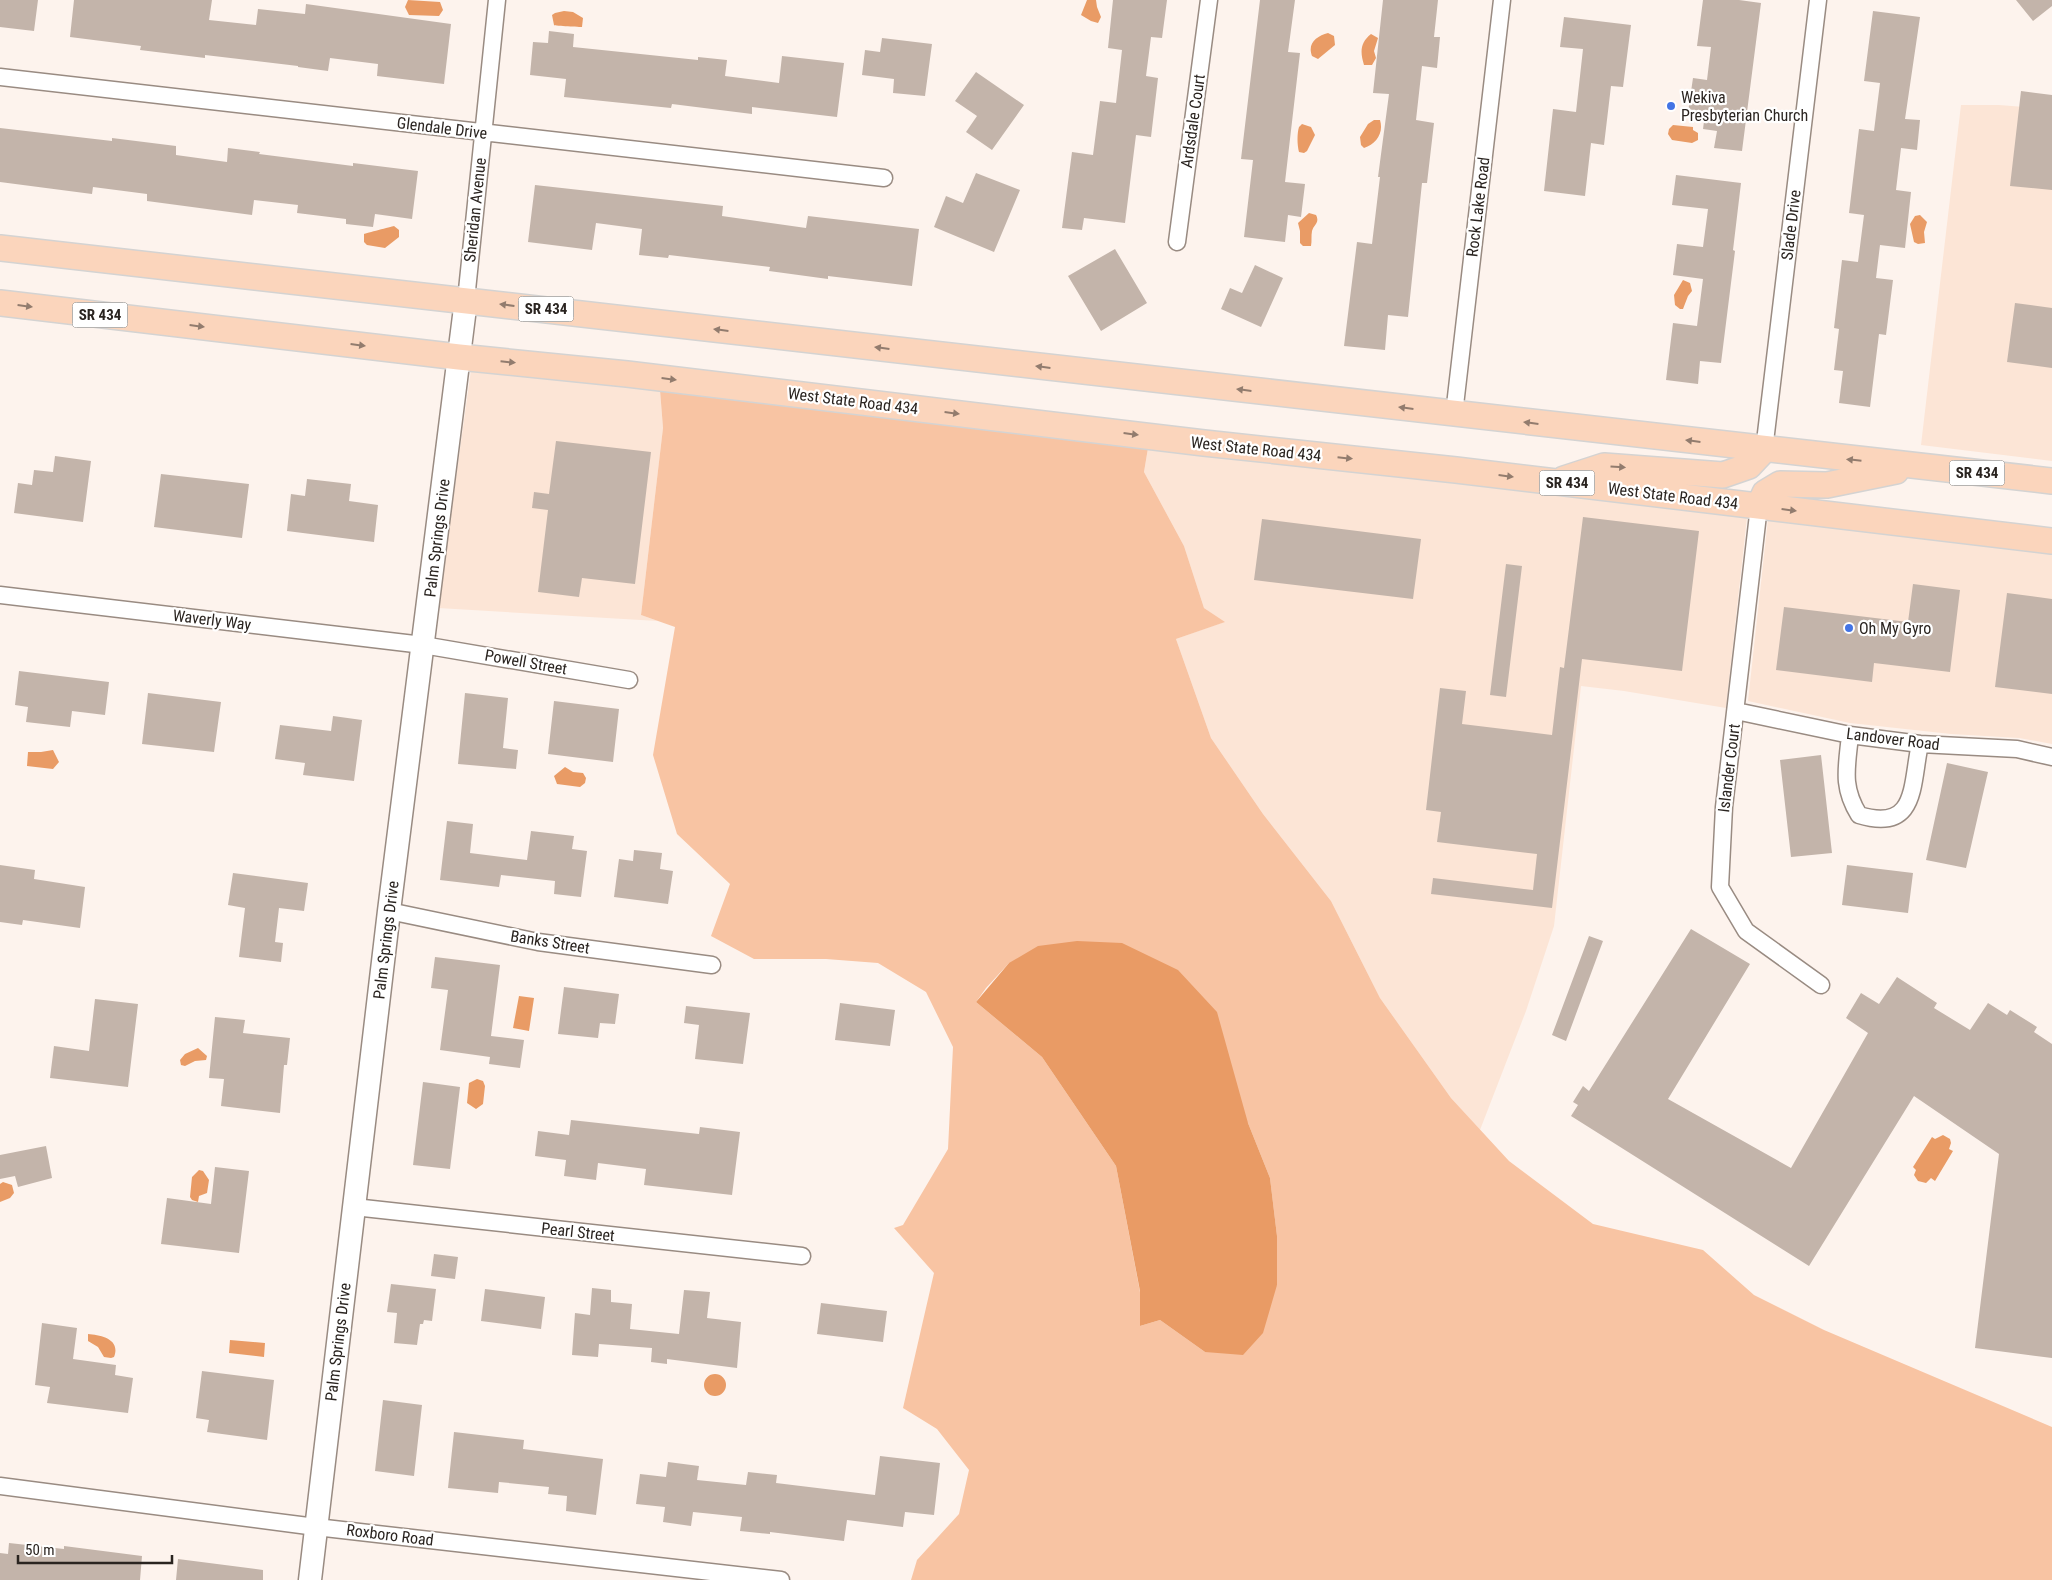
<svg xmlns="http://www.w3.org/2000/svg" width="2052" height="1580" font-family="'Roboto Condensed',sans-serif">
	<rect width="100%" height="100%" fill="#fdf3ed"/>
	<!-- built -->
	<path fill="#fce5d6" d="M1961,105H1999L2052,109V461L1921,445Z
		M471,370L660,390L663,428L641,615L658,621L438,608Z
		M1148,448L1545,493L1546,496L1555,494L1747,517L1726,708L1624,691L1581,686L1554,926L1526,1011L1480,1130L1451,1098L1380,998L1331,901L1263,814L1211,738L1176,639L1224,622L1204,608L1184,546L1144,472Z
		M1768,519L2052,553V744L2019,738L1951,734L1850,723L1748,701Z"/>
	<!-- green -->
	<path fill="#f8c4a3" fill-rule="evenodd" d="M660,390L1148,448L1144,472L1184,546L1204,608L1225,622L1176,639L1211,738L1263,814L1331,901L1380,998L1451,1098L1509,1161L1593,1224L1703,1250L1754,1295L1824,1330L2052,1427V1580H911L917,1560L959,1514L969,1470L937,1429L903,1408L934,1273L894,1228L903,1225L948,1149L953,1047L926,992L878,963L826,959H754L711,936L730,884L677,834L653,755L675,627L641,615L663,428ZM1009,963L1248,1123L1270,1178L1277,1236V1285L1205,1352L1160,1320L1140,1326V1292L1116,1166L1042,1057L976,1002L986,988Z"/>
	<!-- water -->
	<path fill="#e99b65" d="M408,0L440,2L443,10L439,16L409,15L405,7Z
		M1087,0H1096L1097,7L1101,17L1098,23L1091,21L1081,15Z
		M564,11L573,12L583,18L582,27C581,27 555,26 554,25L552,15L555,13Z
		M1328,33L1334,36L1335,45L1318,59L1312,56C1307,43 1317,36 1328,33Z
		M1371,34L1378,38L1374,51L1376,58L1372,65H1364C1360,52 1360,43 1371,34Z
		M1374,120H1380C1384,133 1376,144 1364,148L1361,145L1360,137L1368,124Z
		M1302,124L1311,127L1315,135L1307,151L1304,153L1299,152C1297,145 1297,133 1299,127Z
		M1673,125L1693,127V130L1698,133V140L1692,143L1672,140L1668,134L1669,129Z
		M1309,213L1316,215C1320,223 1314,224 1312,231C1311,236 1312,241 1311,246H1303L1300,243V231L1298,223Z
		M1920,215L1927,222L1924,232L1925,243L1918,244L1914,242L1910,224L1915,216Z
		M394,226L399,230V237L385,248L367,245L364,242V234C366,233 391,227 394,226Z
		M1683,280L1690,283L1692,291L1688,296L1683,309H1680L1675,305L1674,295Z
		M53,750L59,762L53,769L27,766L28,752H41Z
		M565,767L573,772L583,773L586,778L585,783L580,787L557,784L554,776Z
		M1077,941L1122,943L1178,970L1217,1012L1248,1123L1270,1178L1277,1236V1285L1263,1333L1243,1355L1205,1352L1160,1320L1140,1326V1291L1116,1166L1042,1057L976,1002L1009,963L1038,946Z
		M519,996L534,998L529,1031L513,1028Z
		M198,1048L207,1056L206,1060L195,1061L185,1066L181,1065L180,1060L185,1054Z
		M477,1079L483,1081L485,1086L483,1104L476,1109L467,1103L469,1083Z
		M1943,1135L1950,1139L1951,1143L1949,1149L1953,1151L1935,1181L1931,1178L1926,1183L1918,1181L1914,1175L1916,1170L1913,1167L1932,1137L1935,1139Z
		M199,1170L203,1171L209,1180L207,1193L199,1196L198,1202L192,1200L190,1197L192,1177Z
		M3,1182L12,1185L14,1193L10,1198L0,1202V1184Z
		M88,1334C101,1335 121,1339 114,1357L111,1358L104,1357L98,1347L88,1341Z
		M230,1340L265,1343L264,1357L229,1353Z
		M704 1385a11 11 0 1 1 22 0a11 11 0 1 1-22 0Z"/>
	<!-- building -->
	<path fill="#c3b4aa" d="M0,0H38L34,31L0,27Z
		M74,0H212L209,20L256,25L258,9L305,14L306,4L451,24L444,84L377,76L378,64L330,58L328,71L298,67V66L205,55V58L140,50L141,46L70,37Z
		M1113,0H1167L1162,38L1151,37L1146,76L1158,78L1151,137L1136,135L1125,223L1084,218L1082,230L1062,228L1072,152L1093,155L1100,101L1116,103L1122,50L1108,48Z
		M1260,0H1295L1288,52L1300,53L1285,182L1305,184L1301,217L1288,215L1285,242L1244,237L1253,160L1241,159Z
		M1383,0H1438L1434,37H1440L1437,68L1422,66L1416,120L1434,123L1427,183H1422L1408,317L1388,315L1385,350L1344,346L1357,242L1372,244L1380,177H1378L1389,94L1373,93Z
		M1703,0H1739L1761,3L1742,151L1714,148L1717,131L1703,129L1705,114L1688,112L1693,78L1707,80L1711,47L1697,46Z
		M2016,0H2052V6L2033,21Z
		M1873,11L1920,17L1905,119L1920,120L1917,150L1901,148L1896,190L1911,192L1905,248L1880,245L1876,278L1893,280L1886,335L1879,334L1870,407L1839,403L1843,371L1834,370L1839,329L1834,328L1842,260L1858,262L1864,215L1849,213L1859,129L1874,131L1880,83L1864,81Z
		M1564,17L1631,25L1623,87L1611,86L1604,145L1591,143L1585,196L1544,191L1553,109L1576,112L1583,49L1560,47Z
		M549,31L574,34L573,47L698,60V57L727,60L725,76L779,83L782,56L844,63L837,117L752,107V114L672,104L671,108L564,97L566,79L530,75L533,42L548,43Z
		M882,38L932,44L925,96L893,93L894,79L862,75L865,50L880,52Z
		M976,72L1024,105L992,150L966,132L977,116L955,101Z
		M2021,91L2052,95V190L2010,186Z
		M0,128L112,141V138L176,146V155L227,162L228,148L260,152L259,154L353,166V163L418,171L412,219L375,214L373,227L346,224V219L297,213L298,205L254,200L252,215L147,201V194L93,187L92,194L0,182Z
		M976,173L1020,190L994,252L934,227L946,196L963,203Z
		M1676,175L1741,183L1733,250L1735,251L1721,363L1700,361L1698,384L1666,380L1673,323L1697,326L1703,279L1673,275L1677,244L1703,247L1708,209L1672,205Z
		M535,185L723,206L722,216L806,228L808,216L919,229L912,286L828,276V279L769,271L770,267L669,255L668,258L639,255L642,229L596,223L592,250L528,242Z
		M1115,249L1147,303L1101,331L1068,276Z
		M1255,265L1283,278L1261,327L1221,309L1230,288L1242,293Z
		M2015,303L2052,308V368L2007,362Z
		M556,441L651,452L635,584L582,578L579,597L538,592L548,510L532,508L534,492L549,494Z
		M55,456L91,461L83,522L14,513L18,483L32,485L34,470L53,472Z
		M161,474L249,484L242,538L154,527Z
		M307,479L351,484L349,501L378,505L374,542L287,531L291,494L305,496Z
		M1583,517L1699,531L1682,671L1582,659L1552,908L1431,894L1433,878L1533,890L1537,854L1437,842L1441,812L1426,810L1440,688L1466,691L1462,724L1552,735L1560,667L1564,668Z
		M1262,519L1421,539L1413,599L1254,580Z
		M1506,564L1522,566L1506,697L1490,695Z
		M1913,584L1960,590L1950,672L1874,663L1872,682L1776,670L1784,607L1908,622Z
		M2007,593L2052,599V694L1995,687Z
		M19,671L109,682L105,715L72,711L70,727L26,722L28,707L15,705Z
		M148,693L221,702L214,752L142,744Z
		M465,693L508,698L503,748L518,750L516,769L458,764Z
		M554,701L619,709L613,762L548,754Z
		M333,716L362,720L354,781L303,775L305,763L275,759L280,725L331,731Z
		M1821,755L1832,853L1791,857L1780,760Z
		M1947,763L1988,772L1966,868L1926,860Z
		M447,821L473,824L470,853L527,860L531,831L574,836L572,849L587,851L581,897L554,894L555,881L501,875L499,887L440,880Z
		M634,850L662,853L660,869L673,871L668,904L614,897L619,859L633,861Z
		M0,865L35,870L34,879L85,887L80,928L23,920L22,925L0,922Z
		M1847,865L1913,873L1908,913L1842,905Z
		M233,873L308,883L304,911L279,908L275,942L283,943L281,962L239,957L245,908L228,905Z
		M1691,929L1750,964L1668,1099L1791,1168L1868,1033L1846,1018L1861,993L1879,1004L1897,977L1937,1003L1934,1008L1970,1030L1988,1003L2007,1015L2010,1010L2037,1027L2034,1032L2052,1044V1358L1975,1348L1999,1154L1914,1096L1809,1266L1571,1116L1578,1105L1573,1102L1583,1086L1589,1091Z
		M1589,936L1603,941L1566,1041L1552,1035Z
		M435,957L500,965L491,1036L524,1040L520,1068L489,1064L490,1057L440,1050L448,990L431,988Z
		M564,987L619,994L615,1024L600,1023L598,1038L558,1034Z
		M95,999L138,1004L128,1087L50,1078L54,1046L89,1051Z
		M840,1003L895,1010L890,1046L835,1040Z
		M686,1006L750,1013L743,1064L695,1059L699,1025L684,1023Z
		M215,1017L245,1020L243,1033L290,1038L287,1065H284L280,1113L221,1106L224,1079L209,1078Z
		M423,1082L460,1087L450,1169L413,1165Z
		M571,1120L699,1134L700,1127L740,1132L732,1195L644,1185L646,1169L598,1163L596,1180L564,1176L566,1160L535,1156L538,1131L569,1135Z
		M46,1146L52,1178L18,1187L15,1176L0,1179V1155Z
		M215,1167L249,1171L239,1253L161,1244L167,1198L211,1204Z
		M434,1254L458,1257L455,1279L431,1276Z
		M391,1284L436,1289L432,1321L424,1320L423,1324H420L417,1345L394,1343L397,1313L387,1312Z
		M592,1288L611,1290V1302L632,1304L630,1329L679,1334L684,1290L710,1292L707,1318L741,1322L737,1368L667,1359V1364L651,1362L652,1348L599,1344L598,1357L572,1355L575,1313L590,1315Z
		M485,1289L545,1297L541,1329L481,1321Z
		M821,1303L887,1311L883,1342L817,1334Z
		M42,1323L77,1328L73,1359L116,1365L115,1375L133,1378L128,1413L47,1403L50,1387L35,1385Z
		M202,1371L274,1380L267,1440L207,1432L209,1420L196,1418Z
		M383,1400L422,1405L414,1476L375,1471Z
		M454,1432L524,1440L523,1449L603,1459L596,1515L566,1511L567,1496L548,1494L549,1487L499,1482L498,1493L448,1488Z
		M880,1456L940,1463L934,1515L905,1512L903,1527L847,1520L844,1541L770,1532V1534L740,1531L742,1517L693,1512L691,1526L663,1522L665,1507L636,1504L640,1474L666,1477L668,1462L699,1466L697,1480L746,1485L748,1472L777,1475L776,1483L875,1495Z
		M9,1543L64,1549V1546L142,1556L140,1580H0V1553L8,1554Z
		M178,1559L263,1570V1580H176Z"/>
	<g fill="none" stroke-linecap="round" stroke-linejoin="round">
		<defs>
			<path id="street" d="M0,77L884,178
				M1177,242L1209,0
				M466,300L497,0
				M1454,414L1502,0
				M1764,450L1818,0
				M1759,506L1724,807L1720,887L1746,931L1821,985
				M0,595L423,645L629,680
				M1736,711L1850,735L1920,744L2017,749L2052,757
				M1850,735C1847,767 1841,786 1859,815C1918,833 1911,784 1920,744
				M389,911L538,942L712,965
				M354,1207L802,1256
				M0,1486L316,1527L781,1580"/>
			<path id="secondary" d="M310,1580L389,911L466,300"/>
			<path id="primary" d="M0,248L2052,481
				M0,303L459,357L627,374L1204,443L1456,470L2052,541
				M1564,479L1604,466L1723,475L1749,466L1764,450
				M1759,506L1765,493L1780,484L1827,485L1896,471"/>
		</defs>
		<!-- street casing -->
		<use href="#street" stroke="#998b82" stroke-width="19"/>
		<!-- secondary casing -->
		<use href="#secondary" stroke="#998b82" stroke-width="25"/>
		<!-- primary casing -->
		<use href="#primary" stroke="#d4d3d2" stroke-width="28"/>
		<!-- street -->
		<use href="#street" stroke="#fff" stroke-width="16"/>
		<!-- secondary -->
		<use href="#secondary" stroke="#fff" stroke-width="22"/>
		<!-- primary -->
		<use href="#primary" stroke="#fbd5bc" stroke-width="25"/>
	</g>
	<!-- one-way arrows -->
	<defs><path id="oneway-solid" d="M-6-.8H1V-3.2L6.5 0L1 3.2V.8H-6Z" transform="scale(1.25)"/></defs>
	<g fill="#927c6e">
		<use href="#oneway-solid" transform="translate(507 305) rotate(-173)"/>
		<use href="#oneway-solid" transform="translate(25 306) rotate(7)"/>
		<use href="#oneway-solid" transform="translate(197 326) rotate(7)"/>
		<use href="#oneway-solid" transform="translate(721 330) rotate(-173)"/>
		<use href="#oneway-solid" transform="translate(358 345) rotate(7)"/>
		<use href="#oneway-solid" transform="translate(882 348) rotate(-173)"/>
		<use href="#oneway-solid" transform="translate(508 362) rotate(6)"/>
		<use href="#oneway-solid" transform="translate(1043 367) rotate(-173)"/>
		<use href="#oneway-solid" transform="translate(669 379) rotate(7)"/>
		<use href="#oneway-solid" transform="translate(1244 390) rotate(-173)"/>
		<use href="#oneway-solid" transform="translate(1406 408) rotate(-173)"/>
		<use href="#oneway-solid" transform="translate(952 413) rotate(7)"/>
		<use href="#oneway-solid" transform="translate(1531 423) rotate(-173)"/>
		<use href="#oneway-solid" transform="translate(1131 434) rotate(7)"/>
		<use href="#oneway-solid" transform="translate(1693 441) rotate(-173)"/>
		<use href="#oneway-solid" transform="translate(1345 458) rotate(6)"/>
		<use href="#oneway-solid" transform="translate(1854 460) rotate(-174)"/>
		<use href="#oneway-solid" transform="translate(1618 467) rotate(4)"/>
		<use href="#oneway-solid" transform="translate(1506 476) rotate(7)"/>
		<use href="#oneway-solid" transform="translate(1789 510) rotate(7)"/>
	</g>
	<!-- markers -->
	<g fill="#4374e5" stroke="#fff" stroke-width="2">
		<circle cx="1671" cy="106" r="5"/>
		<circle cx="1849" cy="628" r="5"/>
	</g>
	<g text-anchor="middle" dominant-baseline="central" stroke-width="4.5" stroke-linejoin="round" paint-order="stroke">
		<!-- shield labels -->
		<g fill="#fff" stroke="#6a6663" stroke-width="1">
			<rect x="518.5" y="296.5" width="55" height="25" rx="4"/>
			<rect x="72.5" y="302.5" width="55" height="25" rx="4"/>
			<rect x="1949.5" y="460.5" width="55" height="25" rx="4"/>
			<rect x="1539.5" y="470.5" width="55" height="25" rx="4"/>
		</g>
		<g font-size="15" font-weight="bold" fill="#2a2420">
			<text x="546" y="309">SR 434</text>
			<text x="100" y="315">SR 434</text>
			<text x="1977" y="473">SR 434</text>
			<text x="1567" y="483">SR 434</text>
		</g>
		<!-- poi labels -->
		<g font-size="16" fill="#2a2420" stroke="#fff" text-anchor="start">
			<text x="1681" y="97">Wekiva<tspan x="1681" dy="18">Presbyterian Church</tspan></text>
			<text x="1859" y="628">Oh My Gyro</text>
		</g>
		<!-- street labels -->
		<g font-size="16" fill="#2a2420" stroke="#fff">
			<text transform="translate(1193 121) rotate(-82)">Ardsdale Court</text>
			<text transform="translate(442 128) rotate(7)">Glendale Drive</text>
			<text transform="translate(1478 207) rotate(-83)">Rock Lake Road</text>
			<text transform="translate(475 210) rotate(-84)">Sheridan Avenue</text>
			<text transform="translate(1791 225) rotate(-83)">Slade Drive</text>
			<text transform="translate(853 401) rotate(7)">West State Road 434</text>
			<text transform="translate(1256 449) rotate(6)">West State Road 434</text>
			<text transform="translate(1673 496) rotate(7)">West State Road 434</text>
			<text transform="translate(437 538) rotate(-83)">Palm Springs Drive</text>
			<text transform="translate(212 620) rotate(7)">Waverly Way</text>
			<text transform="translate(526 662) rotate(10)">Powell Street</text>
			<text transform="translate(1893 739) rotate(7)">Landover Road</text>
			<text transform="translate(1729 768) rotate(-83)">Islander Court</text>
			<text transform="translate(386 940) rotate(-83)">Palm Springs Drive</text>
			<text transform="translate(550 942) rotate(9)">Banks Street</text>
			<text transform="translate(578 1232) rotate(6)">Pearl Street</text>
			<text transform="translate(338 1342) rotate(-83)">Palm Springs Drive</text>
			<text transform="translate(390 1535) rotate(7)">Roxboro Road</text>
		</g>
	</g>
	<!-- scale -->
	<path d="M18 1555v8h154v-8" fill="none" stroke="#2a2420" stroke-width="2.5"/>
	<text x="25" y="1555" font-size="15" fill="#2a2420" stroke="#ffffff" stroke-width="4" paint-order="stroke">50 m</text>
</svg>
